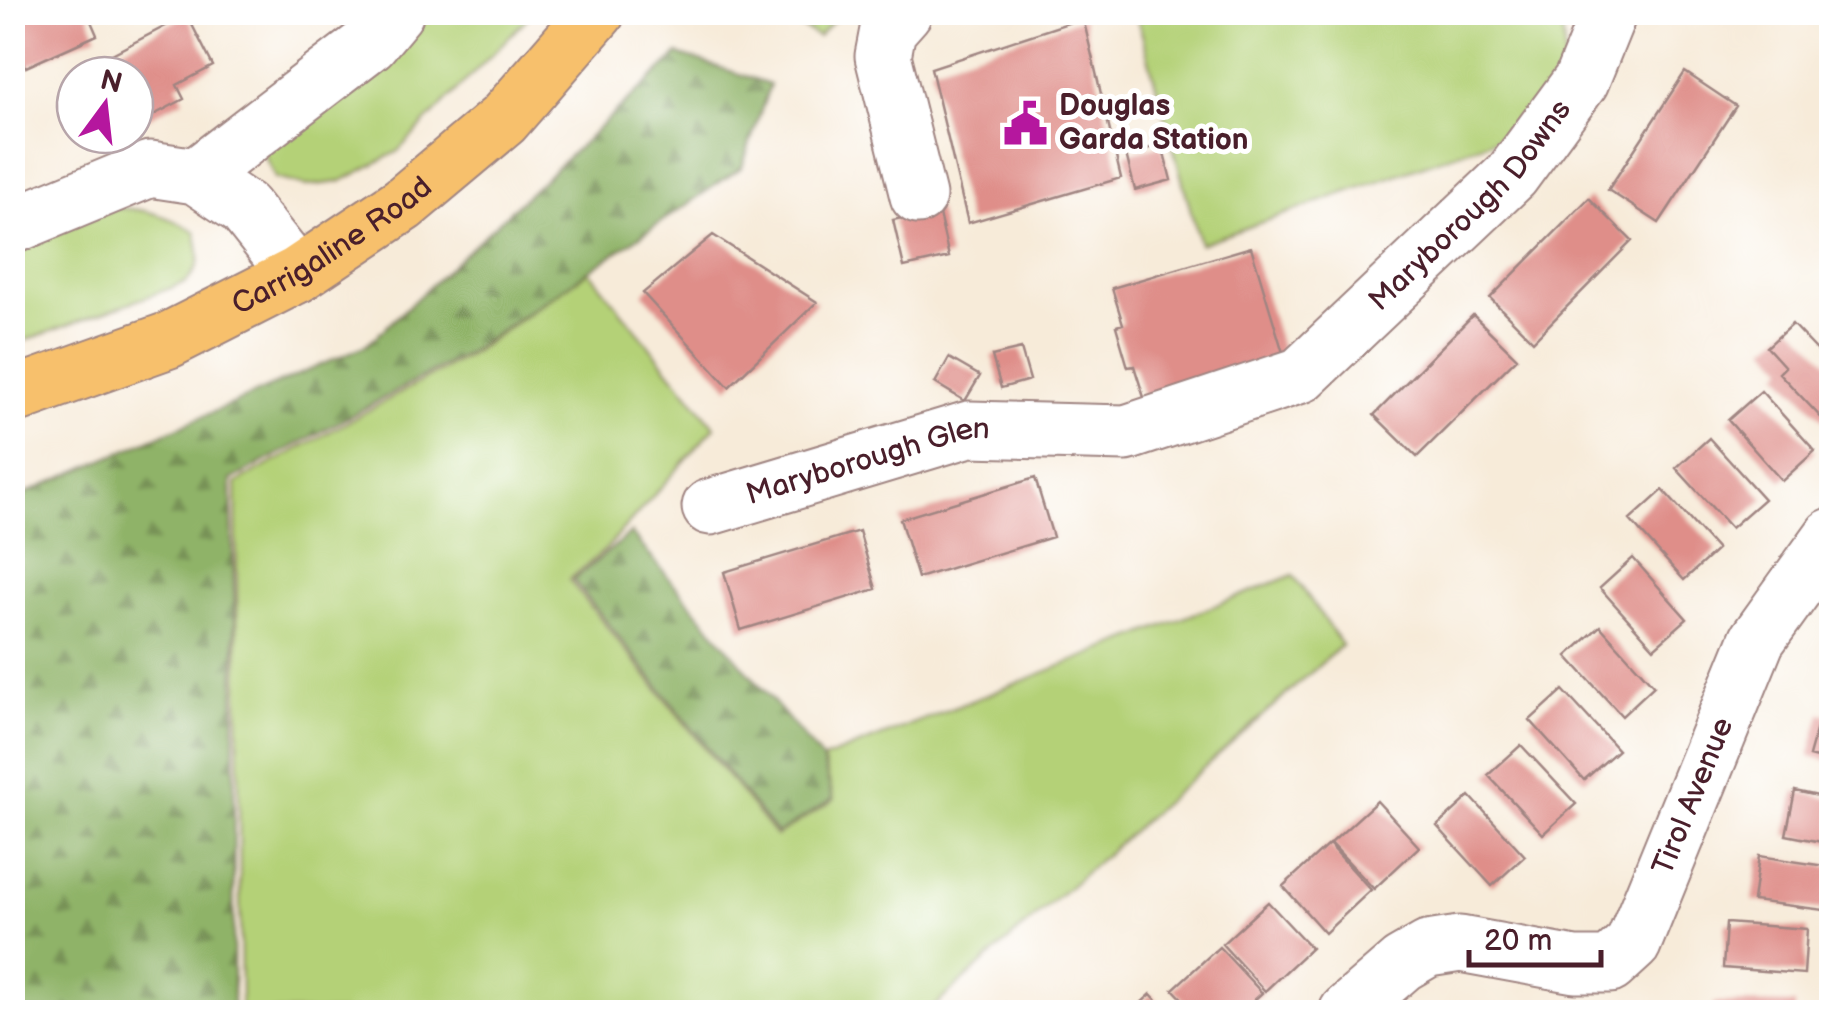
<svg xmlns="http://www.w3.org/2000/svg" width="1844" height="1025" font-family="'Balsamiq Sans',sans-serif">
	<defs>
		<pattern id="forest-firs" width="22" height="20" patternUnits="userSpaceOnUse" patternTransform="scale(2.5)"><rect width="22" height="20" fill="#8fb368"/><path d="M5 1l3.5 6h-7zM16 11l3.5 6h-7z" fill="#779156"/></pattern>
		<pattern id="park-crowns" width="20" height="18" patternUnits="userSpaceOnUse" patternTransform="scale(2.5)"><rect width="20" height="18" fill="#b4d177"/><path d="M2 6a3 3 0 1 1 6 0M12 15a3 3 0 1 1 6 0" fill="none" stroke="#9cb367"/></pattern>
	</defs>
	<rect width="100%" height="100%" fill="#fff"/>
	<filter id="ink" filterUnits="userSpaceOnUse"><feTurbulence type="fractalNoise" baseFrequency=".01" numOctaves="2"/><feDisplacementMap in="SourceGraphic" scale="20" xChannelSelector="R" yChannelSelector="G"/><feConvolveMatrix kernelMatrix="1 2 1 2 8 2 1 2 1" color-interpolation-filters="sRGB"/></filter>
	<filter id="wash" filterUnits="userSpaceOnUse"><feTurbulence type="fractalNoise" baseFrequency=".0048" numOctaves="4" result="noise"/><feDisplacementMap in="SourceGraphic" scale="40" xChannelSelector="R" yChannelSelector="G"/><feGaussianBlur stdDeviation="2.25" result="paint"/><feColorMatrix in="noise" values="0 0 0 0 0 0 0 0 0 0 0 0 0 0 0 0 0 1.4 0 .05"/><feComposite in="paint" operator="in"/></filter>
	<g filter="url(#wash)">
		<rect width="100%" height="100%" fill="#f7ebd9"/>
		<!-- green -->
		<path fill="#b4d177" stroke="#7f7851" stroke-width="2.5" d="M426,13H532L397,152L340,182L306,186L275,178L263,152Z
			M1136,13H1561L1566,71L1509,135L1200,244Z
			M114,208C146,208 167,216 195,231C201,254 203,266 185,283L13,345V251Z
			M589,271L715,427L605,550L569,580L776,836L834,800L823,759L1293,575L1342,645L928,1012H241L236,483L471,354Z"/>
		<!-- forest -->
		<path fill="url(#forest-firs)" stroke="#6c694a" stroke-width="2.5" d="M678,54L770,84L742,167L469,352L231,480L235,622L233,1012H13V499L367,345Z
			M631,533L822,759L833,799L777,834L573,580Z"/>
		<!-- park -->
		<path fill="url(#park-crowns)" stroke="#7f7851" stroke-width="2.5" d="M777,13V12L841,13L818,37Z"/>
		<g id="blocks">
			<!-- building -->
			<path fill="#df8e89" d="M12,12H87L97,35L26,67L12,37Z
				M187,15L213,66L177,85L184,99L144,120L135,102V75H108L119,69L112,54Z
				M1083,18L1121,178L968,223L931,68Z
				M1685,72L1736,106L1659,223L1608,190Z
				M1162,145L1171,180L1135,190L1126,154Z
				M1589,198L1632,241L1533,341L1490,298Z
				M938,210L949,257L904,267L893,220Z
				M713,235L817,302L729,387L643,293Z
				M1251,247L1287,366L1147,407L1134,366L1128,367L1116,326L1123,324L1112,288Z
				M1473,315L1517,358L1417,457L1374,415Z
				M1792,324L1832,366V429L1779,373L1785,367L1767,347Z
				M1021,349L1030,380L1001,388L992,356Z
				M949,358L980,376L965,401L935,383Z
				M1761,391L1815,451L1782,481L1728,420Z
				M1709,438L1764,499L1731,528L1676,468Z
				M1035,478L1053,537L918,578L900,519Z
				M1663,490L1717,550L1684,580L1630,520Z
				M859,531L876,589L741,630L724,572Z
				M1633,558L1687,619L1654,648L1600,588Z
				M1600,626L1654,686L1622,716L1567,656Z
				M1563,690L1618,750L1584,780L1530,720Z
				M1821,713L1832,715V762L1809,756Z
				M1521,745L1576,804L1543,834L1488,775Z
				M1795,791L1832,799V844L1786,835Z
				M1470,796L1525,856L1492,886L1437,826Z
				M1377,801L1419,847L1374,889L1331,843Z
				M1329,844L1371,890L1325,933L1283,886Z
				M1759,856L1832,867V911L1753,901Z
				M1268,902L1311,948L1265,991L1222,944Z
				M1726,923L1807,929L1804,974L1723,968Z
				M1219,947L1262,993L1241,1012H1195L1173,989Z
				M1151,994L1167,1012H1131Z
				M1713,1003L1795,1004V1012H1713Z"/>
		</g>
	</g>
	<g filter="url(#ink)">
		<use href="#blocks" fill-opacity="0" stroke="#a08582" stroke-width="2.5"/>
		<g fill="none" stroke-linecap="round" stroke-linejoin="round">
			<defs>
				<g id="minor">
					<path d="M904,12L888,30L883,56L918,196"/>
					<path d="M196,176L370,43L396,12"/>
					<path d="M12,226L150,169L196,176L244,208L297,275"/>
					<path id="s1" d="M710,507L969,429L1126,433L1301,375L1512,175L1581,81L1609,12"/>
					<path id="s2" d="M1347,1012L1402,964L1428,949L1460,944L1575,965H1610L1633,944L1757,640L1832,536"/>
				</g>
				<g id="major">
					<path id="s3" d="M12,396L169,340L297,275L403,204L503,120L597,12"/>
				</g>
			</defs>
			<!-- minor casing -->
			<use href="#minor" stroke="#a08582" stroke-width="59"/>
			<!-- major casing -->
			<use href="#major" stroke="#a08582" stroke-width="59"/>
			<!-- path -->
			<path stroke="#a08582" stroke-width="6" stroke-dasharray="8 8" stroke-linecap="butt" d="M1817,12L1832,17"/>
			<!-- minor -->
			<use href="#minor" stroke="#fff" stroke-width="55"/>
			<!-- major -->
			<use href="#major" stroke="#f7c06c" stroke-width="55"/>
		</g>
	</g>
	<!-- icons -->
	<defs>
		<symbol id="civic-bare" viewBox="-9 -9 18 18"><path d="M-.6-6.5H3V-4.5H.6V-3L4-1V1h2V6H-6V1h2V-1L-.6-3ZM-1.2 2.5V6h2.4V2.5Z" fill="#b5179e" stroke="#fff" stroke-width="2.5" paint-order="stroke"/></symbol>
	</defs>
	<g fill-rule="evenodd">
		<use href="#civic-bare" x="994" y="92" width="63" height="63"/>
	</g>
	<g text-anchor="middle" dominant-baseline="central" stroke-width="10" stroke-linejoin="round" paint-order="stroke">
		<!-- poi labels -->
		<g font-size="30" font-weight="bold" fill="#4a1f2b" stroke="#fff" text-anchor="start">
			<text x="1059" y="106">Douglas<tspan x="1059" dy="34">Garda Station</tspan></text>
		</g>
		<!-- street labels -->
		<g font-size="30" fill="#4a1f2b" stroke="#fff">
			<text stroke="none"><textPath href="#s1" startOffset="852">Maryborough Downs</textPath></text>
			<text stroke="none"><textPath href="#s3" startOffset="355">Carrigaline Road</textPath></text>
			<text stroke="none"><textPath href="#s1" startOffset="165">Maryborough Glen</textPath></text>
			<text stroke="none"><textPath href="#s2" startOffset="478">Tirol Avenue</textPath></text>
		</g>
	</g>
	<!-- margin -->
	<rect width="1844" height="1025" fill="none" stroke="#fff" stroke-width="50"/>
	<!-- north arrow -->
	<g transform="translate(105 105) rotate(15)"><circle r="48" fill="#ffffff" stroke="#b7a5aa" stroke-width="2.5"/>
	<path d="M0-8L18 38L0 25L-18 38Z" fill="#b5179e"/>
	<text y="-15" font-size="28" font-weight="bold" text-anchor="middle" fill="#4a1f2b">N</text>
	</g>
	<!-- scale -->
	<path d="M1469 950v15h132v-15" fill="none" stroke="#4a1f2b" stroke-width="5"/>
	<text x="1484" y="950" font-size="30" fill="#4a1f2b" stroke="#ffffff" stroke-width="8" paint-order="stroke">20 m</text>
</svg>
